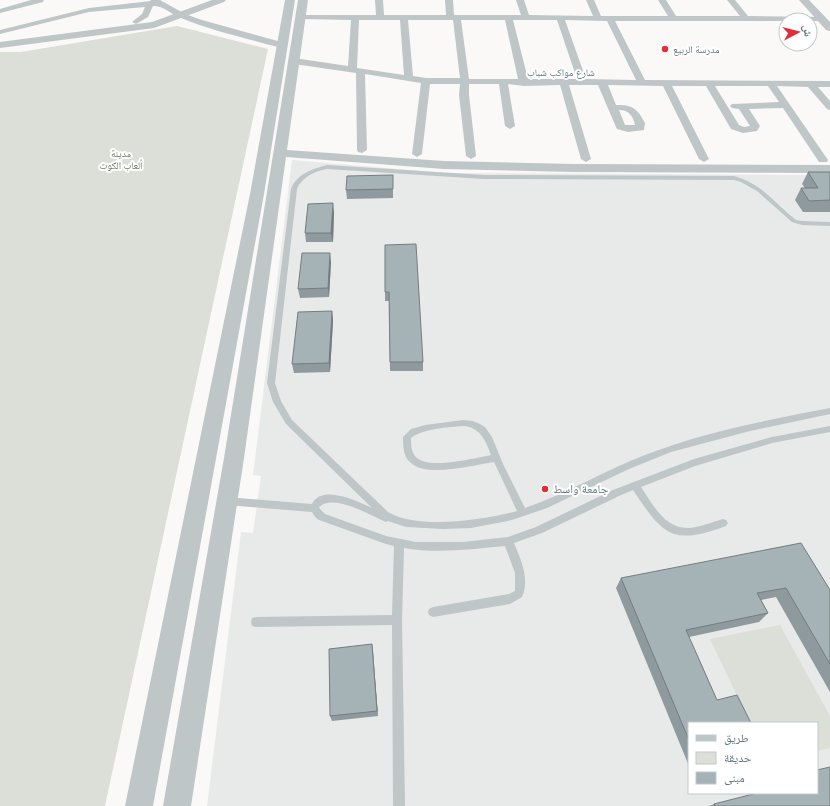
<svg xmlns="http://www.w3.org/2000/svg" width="830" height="806" font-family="Raleway,'Noto Naskh Arabic',sans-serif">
	<rect width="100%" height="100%" fill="#faf9f8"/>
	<!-- built -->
	<path fill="#e8e9e9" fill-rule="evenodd" d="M292,160L445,173L830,175V806H207L241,532L253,533L261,476L253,475ZM689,723H817V793H689Z"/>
	<!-- green -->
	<path fill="#dcdfd7" d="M177,26L268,49L105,806H0V52H21Z
		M780,625L830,716V748L817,751V723H750L710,639Z"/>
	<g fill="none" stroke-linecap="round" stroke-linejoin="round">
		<!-- service -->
		<path fill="#bec6c8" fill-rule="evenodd" d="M327,165L484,175L734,176C763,184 774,203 796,220L802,221L830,222V226L802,225L792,222L757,191L741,182L734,180L484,179L327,169C315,171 302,177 297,189L275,383L281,401L292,420L388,512C418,530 485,520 517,511L494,462C473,465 427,478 411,463C403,457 403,446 403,437L411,429L425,425L463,420L473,421L480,424L485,427L492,437L503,464L525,508C566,494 604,471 645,455C704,432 768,420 830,408V414L750,431L671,452L629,469L547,508L512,520L471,528L443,529L406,527L388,521L386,522C371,516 334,493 319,507L320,509L325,514L386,536L416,542H463L508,537L536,527L613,490L694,459L772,437L830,426V432L772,443L695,466L641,487C653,505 665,529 689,528C701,527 712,522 723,519L726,520L728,523L726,526C672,546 663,535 633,490L619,496L542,533L514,543C521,560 530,579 522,597L510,604L433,617L429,615L428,612L429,609L433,607L509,594L515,591V573L505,546C472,549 437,554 404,548L402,620L405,806H393L392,625L256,627L252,626L251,622L252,618L256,617L392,615L394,546L386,544L319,520L315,517L312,512L227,505L224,504L223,501L224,498L227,497L312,504C322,484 357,501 372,508L286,424L273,402L267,383L291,189C297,174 312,169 327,165ZM463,426C480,427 486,441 491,455C475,458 426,471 415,456C411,451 411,444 411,438C422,429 449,427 463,426Z"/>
		<!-- minor -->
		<path fill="#bec6c8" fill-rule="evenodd" d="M31,0H44L43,2L0,13V9Z
			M150,0H160L185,14L202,20L285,43L286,45L282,48C249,39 212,31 181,18C172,15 163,5 153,6L148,17L136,24L132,22L142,14L145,7L89,12L0,34V30L89,8L151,1Z
			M375,0H383L384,15H446L445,0H453L454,15H521L516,0H524L529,15L593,16L586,0H594L601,16H668L658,0H666L676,16H740L727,0H735L748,16L825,17V21H810V20H786V21H615L645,80L830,81V87H818L830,101V110L827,109L808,87L777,86L828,160L827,162H819L783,108L749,109L760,126L757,131L743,133L731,129L706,86H672L709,159L704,162L699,159L663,86L608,85L616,105C632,104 638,109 645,123L644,130L628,132L617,129L616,127L598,85H569L591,159L586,162L581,159L560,85L524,86L508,84L515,126L510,129L505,126L499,84H469V95L476,156L471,159L466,156L459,95L460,84H430L422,154L417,157L412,154L421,83L365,74L367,150L362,153L358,152L357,150L356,73L294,64L290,61L294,58L348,66L351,20L301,19L297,17L301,15H376ZM359,20H400L404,75L357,68ZM408,20H453L460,78H426L413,76ZM461,20H505L518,79H469ZM513,20H557L577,79H528ZM565,20L607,21L636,80L586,79ZM715,86H768L779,102L732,104L730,106L732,108L739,109L750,126L744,127L739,125ZM619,110C629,110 633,116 635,125H625Z"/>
		<!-- tertiary -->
		<path fill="#bec6c8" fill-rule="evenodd" d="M212,0H226L224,2L154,28L0,48V42L152,22Z
			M285,0H295L264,194L153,806H125L250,194Z
			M298,0H308L287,150L444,161L573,164L830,165V173L573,172L444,169L286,157L244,458L191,806H163L224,458Z
			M799,0H809L830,22V31L826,30Z"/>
	</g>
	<!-- wall -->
	<path fill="#8e9a9d" d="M808,172H830V212H803L795,200L801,188H805L802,184Z
		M393,175V198L347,199L346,190Z
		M334,212L333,242H306L305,233Z
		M385,245L423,362V371H390L389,301H385Z
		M331,262L329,297L300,298L298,289Z
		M332,311L333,321L330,372L294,373L292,364Z
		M621,578L830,590V692L776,597L761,600L768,613L759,622L689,637V766L616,588Z
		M372,644L378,716L332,721L330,716Z
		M714,804L830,806H709Z"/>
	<!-- shaded-wall -->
	<path fill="#747d7f" d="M333,203L334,212L333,242L331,233Z
		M330,253L331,262L329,297L328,288Z
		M332,311L333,321L330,372L329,363Z
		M372,644L373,651L378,716L377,711Z"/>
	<!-- building -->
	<path fill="#a5b3b6" stroke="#747d7f" d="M808,172H830V200L809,201L801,188H818Z
		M393,175V189L346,190L347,176Z
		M333,203L331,233H305L308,204Z
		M416,244L423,362H390L389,292H385V245Z
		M302,253H330L328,288L298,289Z
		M332,311L329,363L292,364L298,312Z
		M801,543L830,590V664L786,588L757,593L768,613L686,630L717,700L737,695L751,723H689V740L621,578Z
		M372,644L377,711L330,716L329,649Z
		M830,767V806H715L714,804L757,793H817V770Z"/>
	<!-- markers -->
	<g fill="#e32e38" stroke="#fff" stroke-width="1.5">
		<circle cx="665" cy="49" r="4"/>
		<circle cx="545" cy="489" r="4"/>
	</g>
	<g text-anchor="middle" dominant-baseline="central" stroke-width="4" stroke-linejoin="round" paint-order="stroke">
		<!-- far-poi labels -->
		<g font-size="10" fill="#60787d" stroke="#fff" text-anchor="start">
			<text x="673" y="49">مدرسة الربيع</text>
		</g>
		<!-- far-street labels -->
		<g font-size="10" fill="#60787d" stroke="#fff">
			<text x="561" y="72">شارع مواكب شباب</text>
		</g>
		<!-- far-park labels -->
		<g font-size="10" fill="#6e7a64" stroke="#fff">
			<text x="121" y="153">مدينة<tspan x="121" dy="12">ألعاب الكوت</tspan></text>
		</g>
		<!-- poi labels -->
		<g font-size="12" fill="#60787d" stroke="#fff" text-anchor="start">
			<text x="553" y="489">جامعة واسط</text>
		</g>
	</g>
	<!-- legend -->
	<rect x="688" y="722" width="130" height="72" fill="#ffffff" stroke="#bfc9cb"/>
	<rect x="696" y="735" width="20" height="6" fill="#bec6c8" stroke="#bfc9cb"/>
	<text x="724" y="742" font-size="12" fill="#60787d">طريق</text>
	<rect x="696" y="752" width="20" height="12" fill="#dcdfd7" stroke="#bfc9cb"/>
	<text x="724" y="762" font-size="12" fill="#60787d">حديقة</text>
	<rect x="696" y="772" width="20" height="12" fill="#a5b3b6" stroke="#bfc9cb"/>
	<text x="724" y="782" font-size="12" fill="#60787d">مبنى</text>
	<!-- north arrow -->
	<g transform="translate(798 32) rotate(83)"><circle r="19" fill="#ffffff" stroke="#bfc9cb"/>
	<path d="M0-3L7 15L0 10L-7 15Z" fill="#e32e38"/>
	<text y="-6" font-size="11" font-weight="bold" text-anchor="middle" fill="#60787d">ش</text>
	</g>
</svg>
